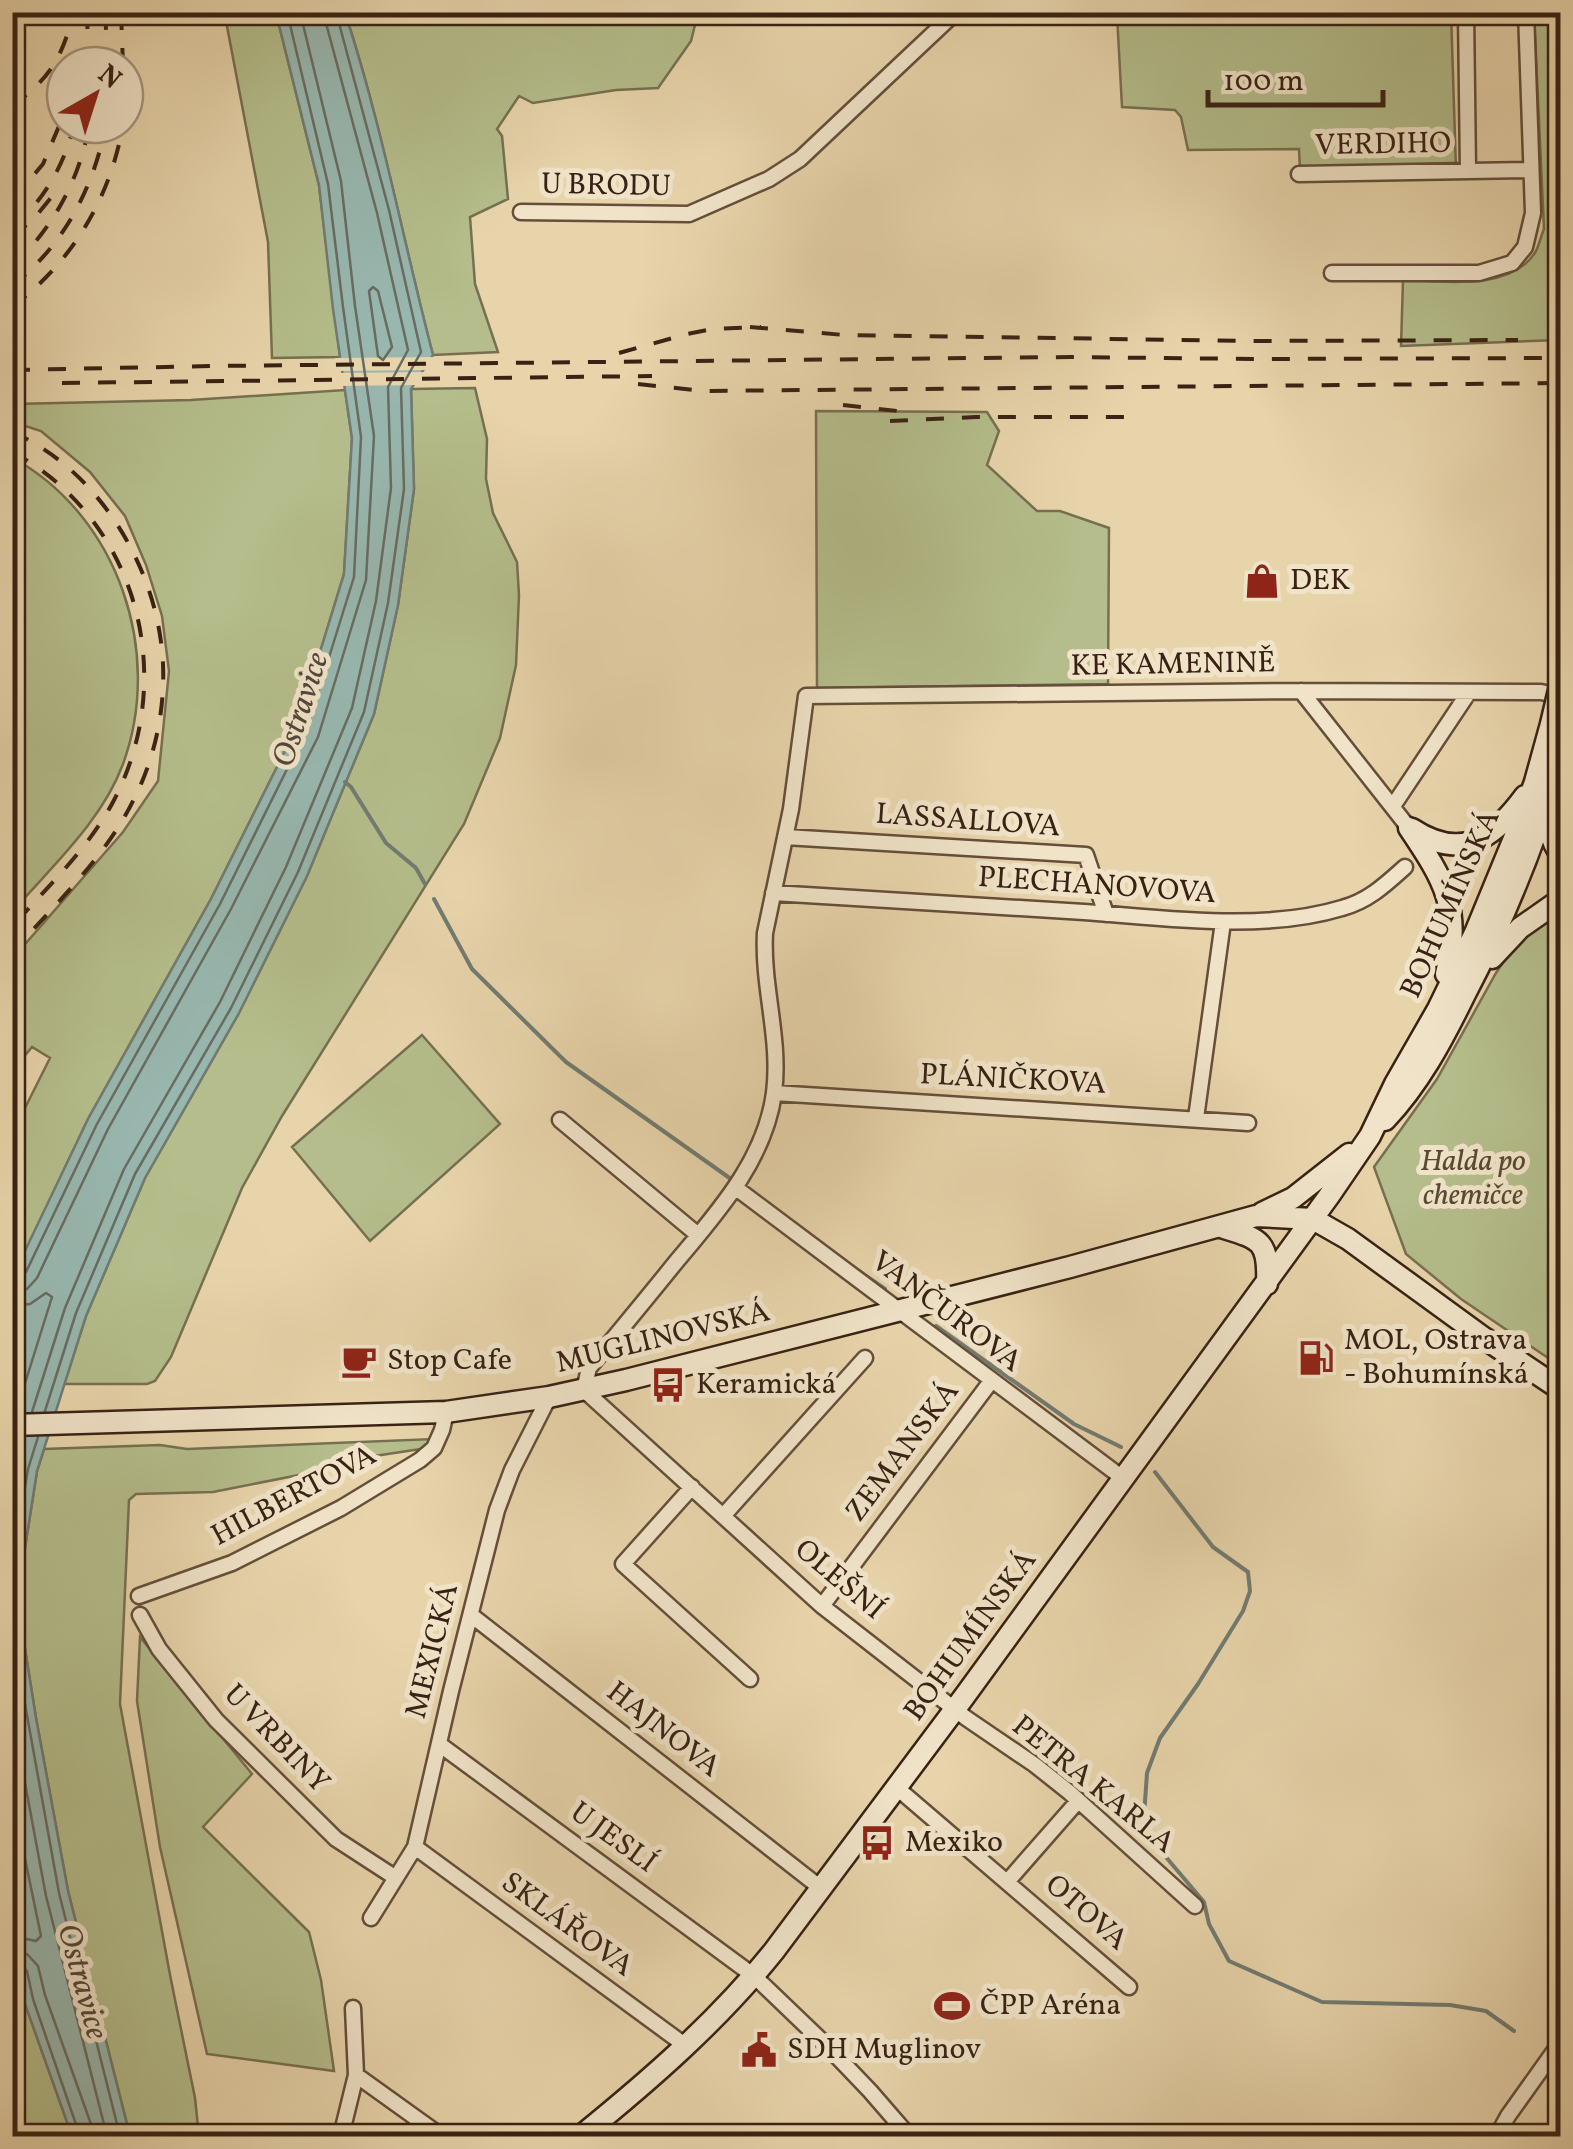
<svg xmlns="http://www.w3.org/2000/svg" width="1573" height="2149" font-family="Vollkorn,serif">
	<rect width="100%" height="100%" fill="#e8d4ab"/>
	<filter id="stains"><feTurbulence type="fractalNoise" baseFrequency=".002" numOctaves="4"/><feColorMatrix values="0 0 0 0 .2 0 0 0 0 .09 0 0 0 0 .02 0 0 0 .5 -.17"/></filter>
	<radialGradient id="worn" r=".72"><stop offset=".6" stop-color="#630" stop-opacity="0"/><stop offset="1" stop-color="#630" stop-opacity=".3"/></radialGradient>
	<!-- green -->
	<path fill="#b4bd8b" stroke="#767050" stroke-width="2.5" d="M228,13H276L319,185L340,357L272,358L268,242L226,21Z
		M345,13H698L691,41L658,88L616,90L533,103L519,96L497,129L502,136L508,199L470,217L475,284L498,352L433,355C403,241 382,125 345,13Z
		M1114,13H1451L1456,169H1300L1299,149L1188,150L1181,117L1175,110L1122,107L1117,15Z
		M1534,13H1560V340L1401,346L1403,280C1442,281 1512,292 1536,251C1539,245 1541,236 1544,229Z
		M475,388L487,439L486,479L493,513L517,562L519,595L516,665L500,738L464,824L282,1116L242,1188L171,1357L155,1381L147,1384H64L86,1316L145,1178L239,1013L307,876L374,714L398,605L414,489L411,389Z
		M345,390L352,438L344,574L297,727L211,899L88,1119L13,1278V1132L50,1058L32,1047L13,1070V958L123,832L158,781L169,671L162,616L146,565L125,516L90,472L41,431L13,422V404L191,400Z
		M816,411L987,412L999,431L987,465L1037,511H1060L1109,528L1108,684L817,688Z
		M13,458C118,516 164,652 123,764C102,821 52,866 13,911Z
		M1560,911V1366L1461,1299L1406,1254L1374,1167L1437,1079L1496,973L1513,948L1537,926Z
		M422,1035L500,1124L370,1241L292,1147Z
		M433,1439L427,1448L368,1457L314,1472L213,1492L136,1494L129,1500L120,1704L171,1980L195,2098L199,2136H130L68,1891L36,1718L17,1599L37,1471L44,1449L160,1445L187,1449Z
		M140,1637L252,1774L203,1827L309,1932L321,1980L334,2071L207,2054L160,1847L137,1701Z
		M12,1955L24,2001L72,2136H13Z"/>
	<!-- water -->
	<path fill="#98b7af" stroke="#727b71" stroke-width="2.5" d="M276,13H345C382,125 403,241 433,355L411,389L414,489L398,605L374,714L307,876L239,1013L145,1178L86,1316L37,1471L17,1599L36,1718L68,1891L130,2136H72L24,2001L13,1955L12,1278L88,1119L211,899L297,727L344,574L352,438L333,309L319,185Z"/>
	<!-- pier -->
	<path fill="#e8d4ab" d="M437,357L429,370L337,371L335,358Z
		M428,372L419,385L339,386L337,373Z"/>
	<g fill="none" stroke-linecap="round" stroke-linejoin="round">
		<!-- shore -->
		<path stroke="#686c62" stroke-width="2.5" d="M373,287L378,291L392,347L383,360L378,356L369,291Z
			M12,1279L21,1278L26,1272L97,1124L220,904L306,731L354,577L361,437L343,307L328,184L287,12
			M12,1291L27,1289L37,1278L108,1129L231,909L318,737L366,580L374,436L355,306L341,181L300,12
			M12,1306L30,1304L46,1293L52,1297L16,1412
			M45,1411L76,1313L135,1174L231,1008L298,872L364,712L388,603L404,489L401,388L421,352L389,210L336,12
			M32,1412L65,1308L124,1169L220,1002L286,867L352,708L376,601L391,488L388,387L408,350L377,213L323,12
			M12,1565L28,1469L38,1437
			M12,1632L59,1893L120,2136
			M12,1713L46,1896L107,2136
			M12,1796L41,1936L36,1941L12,1936
			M12,1951L27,1954L38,1966L45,1995L92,2127L93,2136
			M12,1964L21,1965L27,1971L33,1999L80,2136"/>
		<!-- stream -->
		<path stroke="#727b71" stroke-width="4" d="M345,782L351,787L386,843L416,868L425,884
			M434,899L472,969L566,1062L731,1179
			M836,1255L885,1289
			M936,1326L1074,1424L1121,1447
			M1155,1472L1213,1547L1248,1572L1250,1591L1243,1611L1198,1684L1160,1738L1147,1773L1143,1830L1204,1902L1209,1924L1229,1961L1322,2002L1450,2005L1486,2011L1514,2031"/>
		<defs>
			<path id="minor" d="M1466,12L1468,171
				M1299,174L1531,170
				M521,212L689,214L769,179L800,159L956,12
				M1332,273H1479L1512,263L1525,247L1533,213L1526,12
				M1301,691L1409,828
				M1393,806L1469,692
				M785,837L1086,855L1106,914
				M773,893C876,899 980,905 1084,912C1165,918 1263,932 1342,908C1368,901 1385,885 1405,867
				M774,1093L1248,1123
				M1196,1118L1223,922
				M560,1120L698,1235
				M736,1188L1124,1479
				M692,1487L623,1564L750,1679
				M723,1516L865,1358
				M139,1596L232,1563L341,1508L420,1460L434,1448L442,1430L446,1412
				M822,1606L992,1380
				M140,1615L159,1649L216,1720L336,1839L396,1878
				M471,1615L822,1889
				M439,1744L754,1976L826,2045L870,2091L909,2136
				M897,1788L1129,1987
				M415,1847L686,2046
				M1007,1882L1078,1801
				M1195,1906L1069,1792L1035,1765L966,1718L822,1606L584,1390L589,1368C618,1333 647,1298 676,1262C717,1213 765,1160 774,1093C781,1039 762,987 765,933L791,809L806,696L1301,691L1541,692L1560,696
				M371,1918L415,1847L451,1691L497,1510L512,1470L549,1397
				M356,2075L441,2136
				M341,2136L356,2075L353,2008
				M1497,2136L1508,2116L1560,2043"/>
			<path id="secondary" d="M1550,808C1550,824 1549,840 1560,853
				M1409,828C1444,880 1462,909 1446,974
				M1412,829C1462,862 1494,838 1525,796
				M1492,958L1520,928L1560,900
				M1385,1120C1419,1084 1442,1041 1464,996C1504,920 1536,841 1560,759
				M1262,1213L1293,1198L1349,1154
				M1221,1227C1260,1239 1269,1240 1267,1284
				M12,1425L446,1412L549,1397L626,1380L1070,1267L1256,1216L1313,1219L1348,1239L1484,1338L1560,1389
				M581,2136C650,2080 718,2021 774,1951L964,1697L1329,1196L1370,1136L1395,1084L1438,1009L1475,933L1522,819L1535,782L1551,724"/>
		</defs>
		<!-- minor casing -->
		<use href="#minor" stroke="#654e3a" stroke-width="19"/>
		<!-- secondary casing -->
		<use href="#secondary" stroke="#392214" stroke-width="25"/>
		<!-- minor -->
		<use href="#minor" stroke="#f0e3c8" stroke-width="14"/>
		<!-- secondary -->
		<use href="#secondary" stroke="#f0e3c8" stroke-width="20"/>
		<!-- rail -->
		<path stroke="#392214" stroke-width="4" stroke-dasharray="18 18" stroke-linecap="butt" d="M105,12L108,65
			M121,12L123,65
			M86,65L88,12
			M12,106C51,78 62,57 74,12
			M12,201L43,164L65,112
			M37,202C55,179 67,154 74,125
			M12,236L32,221L54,194
			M12,267C52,229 80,180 89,125
			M12,286C64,245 93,189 106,125
			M12,307C72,262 110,199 123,125
			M750,327L844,335L1255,341L1518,340
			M619,353L687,334L713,329L761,327
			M12,370L215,366L1071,357L1253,359L1560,358
			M62,383L652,376
			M638,384L704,391L1560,383
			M843,405L907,412
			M890,421L976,417H1134
			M12,432C100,470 159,571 163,664C165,710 155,757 135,797C107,856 55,904 12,953
			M12,452C138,519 179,678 113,802C88,849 47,887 12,927"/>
		<defs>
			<path id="secondary-bridge" d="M1551,724L1560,686"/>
		</defs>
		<!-- secondary-bridge casing -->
		<use href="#secondary-bridge" stroke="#392214" stroke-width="25" stroke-linecap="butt"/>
		<!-- secondary-bridge -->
		<use href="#secondary-bridge" stroke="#f0e3c8" stroke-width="20"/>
	</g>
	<!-- icons -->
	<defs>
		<symbol id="shop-bare" viewBox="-9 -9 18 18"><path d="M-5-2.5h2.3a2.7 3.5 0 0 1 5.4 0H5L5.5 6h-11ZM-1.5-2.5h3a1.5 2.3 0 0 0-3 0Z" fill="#8f2418" stroke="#f0e3c8" stroke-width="2.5" paint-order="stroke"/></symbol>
		<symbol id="fuel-bare" viewBox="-9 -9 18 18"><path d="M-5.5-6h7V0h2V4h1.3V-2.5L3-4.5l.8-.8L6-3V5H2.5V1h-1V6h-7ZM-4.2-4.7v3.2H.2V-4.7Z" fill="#8f2418" stroke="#f0e3c8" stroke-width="2.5" paint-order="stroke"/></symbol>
		<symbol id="cafe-bare" viewBox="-9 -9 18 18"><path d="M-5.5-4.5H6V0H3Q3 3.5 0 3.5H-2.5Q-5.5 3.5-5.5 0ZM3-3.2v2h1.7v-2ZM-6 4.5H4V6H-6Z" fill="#8f2418" stroke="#f0e3c8" stroke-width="2.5" paint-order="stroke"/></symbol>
		<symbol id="bus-bare" viewBox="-9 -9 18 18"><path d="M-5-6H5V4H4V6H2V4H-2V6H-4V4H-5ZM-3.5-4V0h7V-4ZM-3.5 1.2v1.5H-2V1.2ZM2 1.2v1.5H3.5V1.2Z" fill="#8f2418" stroke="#f0e3c8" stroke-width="2.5" paint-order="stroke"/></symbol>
		<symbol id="stadium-bare" viewBox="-9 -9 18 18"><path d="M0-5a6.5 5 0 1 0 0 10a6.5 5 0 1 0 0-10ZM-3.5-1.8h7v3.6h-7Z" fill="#8f2418" stroke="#f0e3c8" stroke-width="2.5" paint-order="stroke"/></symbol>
		<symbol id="civic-bare" viewBox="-9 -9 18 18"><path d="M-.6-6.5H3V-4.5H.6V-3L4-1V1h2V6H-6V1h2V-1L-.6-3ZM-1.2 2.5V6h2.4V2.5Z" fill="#8f2418" stroke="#f0e3c8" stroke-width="2.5" paint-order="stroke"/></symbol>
	</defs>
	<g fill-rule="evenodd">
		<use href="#shop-bare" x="1237" y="556" width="50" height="50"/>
		<use href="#fuel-bare" x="1291" y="1333" width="50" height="50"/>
		<use href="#cafe-bare" x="334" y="1336" width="50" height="50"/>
		<use href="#bus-bare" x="643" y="1360" width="50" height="50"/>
		<use href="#bus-bare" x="852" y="1818" width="50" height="50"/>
		<use href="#stadium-bare" x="927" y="1981" width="50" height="50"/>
		<use href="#civic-bare" x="734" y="2025" width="50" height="50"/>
	</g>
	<g text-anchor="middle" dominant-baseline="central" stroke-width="10" stroke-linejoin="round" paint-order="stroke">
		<!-- street labels -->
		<g font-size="30" fill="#392214" stroke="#f0e3c8">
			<text transform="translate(1383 145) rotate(-1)">VERDIHO</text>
			<text transform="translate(606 186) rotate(1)">U BRODU</text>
			<text transform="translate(1173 665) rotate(-1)">KE KAMENINĚ</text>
			<text transform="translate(968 821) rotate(4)">LASSALLOVA</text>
			<text transform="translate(1097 886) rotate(4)">PLECHANOVOVA</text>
			<text transform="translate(1451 904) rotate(-66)">BOHUMÍNSKÁ</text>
			<text transform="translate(1013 1080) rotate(3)">PLÁNIČKOVA</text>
			<text transform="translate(946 1312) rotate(37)">VANČUROVA</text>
			<text transform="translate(663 1338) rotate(-14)">MUGLINOVSKÁ</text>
			<text transform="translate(903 1452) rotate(-53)">ZEMANSKÁ</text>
			<text transform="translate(294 1496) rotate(-28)">HILBERTOVA</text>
			<text transform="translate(839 1580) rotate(40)">OLEŠNÍ</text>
			<text transform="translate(971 1636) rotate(-54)">BOHUMÍNSKÁ</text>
			<text transform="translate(433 1651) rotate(-76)">MEXICKÁ</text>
			<text transform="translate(663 1730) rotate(38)">HAJNOVA</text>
			<text transform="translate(276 1739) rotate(46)">U VRBINY</text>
			<text transform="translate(1093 1785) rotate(39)">PETRA KARLA</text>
			<text transform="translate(613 1838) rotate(36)">U JESLÍ</text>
			<text transform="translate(1086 1913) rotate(41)">OTOVA</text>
			<text transform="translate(567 1925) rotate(36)">SKLÁŘOVA</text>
		</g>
		<!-- poi labels -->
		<g font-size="30" fill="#392214" stroke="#f0e3c8" text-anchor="start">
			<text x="1290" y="581">DEK</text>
			<text x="1344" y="1341">MOL, Ostrava<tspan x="1344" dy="34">- Bohumínská</tspan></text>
			<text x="387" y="1361">Stop Cafe</text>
			<text x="696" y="1385">Keramická</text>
			<text x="905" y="1843">Mexiko</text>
			<text x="980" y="2006">ČPP Aréna</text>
			<text x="787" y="2050">SDH Muglinov</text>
		</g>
		<!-- park labels -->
		<g font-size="30" font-style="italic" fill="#584932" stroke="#f0e3c8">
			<text x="1473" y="1162">Halda po<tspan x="1473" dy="34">chemičce</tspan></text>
		</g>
		<!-- water labels -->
		<g font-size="32" font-style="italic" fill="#51473b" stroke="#f0e3c8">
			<text transform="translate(302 710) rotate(-72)">Ostravice</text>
			<text transform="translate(81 1982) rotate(75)">Ostravice</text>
		</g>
	</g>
	<!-- margin -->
	<rect width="1573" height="2149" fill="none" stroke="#e8d4ab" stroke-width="50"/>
	<rect x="15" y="15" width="1543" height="2119" fill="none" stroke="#392214" stroke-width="5"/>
	<rect x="25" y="25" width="1523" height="2099" fill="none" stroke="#392214" stroke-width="2.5"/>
	<!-- north arrow -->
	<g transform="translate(95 95) rotate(39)"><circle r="48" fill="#f0e3c8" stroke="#a79680" stroke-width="2.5"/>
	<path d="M0-8L18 38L0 25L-18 38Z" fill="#8f2418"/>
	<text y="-15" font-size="28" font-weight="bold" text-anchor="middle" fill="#392214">N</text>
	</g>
	<!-- scale -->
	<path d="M1208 90v15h175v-15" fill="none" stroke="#392214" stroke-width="5"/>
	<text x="1223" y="90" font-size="30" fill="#392214" stroke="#f0e3c8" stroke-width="8" paint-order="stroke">100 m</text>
	<rect width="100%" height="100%" filter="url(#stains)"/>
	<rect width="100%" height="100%" fill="url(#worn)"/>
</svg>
